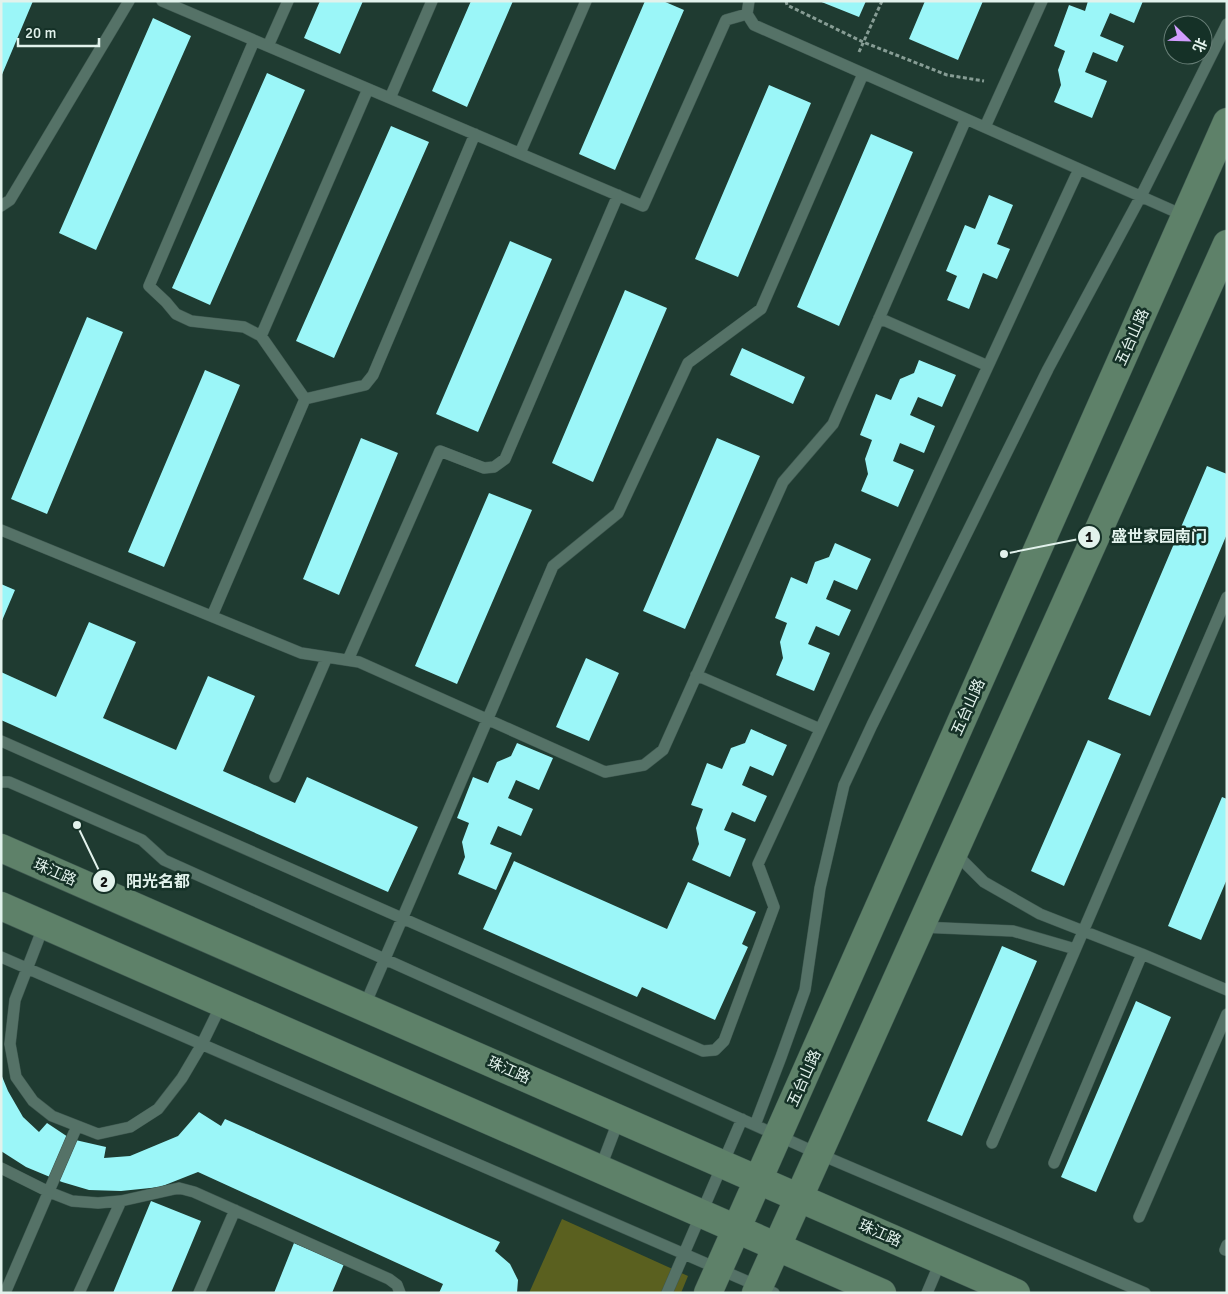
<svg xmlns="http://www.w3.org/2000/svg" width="1228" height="1294" font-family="Signika,'Noto Sans SC',sans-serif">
	<rect width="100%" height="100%" fill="#1f3b31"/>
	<!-- green -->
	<path fill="#5a601f" d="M562,1219L688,1276L681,1293H529Z"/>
	<!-- building -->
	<path fill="#9bf6f8" d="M1,1H33L1,77Z
		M320,1H363L340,54L304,38Z
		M471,1H513L467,107L432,91Z
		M645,1H663L684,10L615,170L579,154Z
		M819,1H866L859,17Z
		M925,1H983L958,60L909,39Z
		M1088,1H1143L1134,23L1110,13L1100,36L1124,46L1117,62L1093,52L1085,72L1107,81L1092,118L1054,102L1061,85L1058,70L1065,51L1054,46L1069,5L1085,11Z
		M153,18L191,36L96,250L59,233Z
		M267,73L305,90L210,305L172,288Z
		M769,85L811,103L738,277L695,259Z
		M391,126L429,142L334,358L296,341Z
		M871,134L913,152L839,326L797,307Z
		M989,195L1013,205L997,244L1010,249L997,279L983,273L969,309L947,300L957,276L946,271L965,225L975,229Z
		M510,241L552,259L478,432L436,414Z
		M625,290L667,308L593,482L552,463Z
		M87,317L123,332L47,514L11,499Z
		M742,348L805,377L793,404L730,375Z
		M919,360L956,375L942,407L918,397L910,415L935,426L924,453L900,443L893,461L914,470L898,507L861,491L868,474L865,459L872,440L860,435L876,394L891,400L900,379L914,373Z
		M205,370L240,385L164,567L128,552Z
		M361,438L398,453L339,595L303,579Z
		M717,438L760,456L685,629L643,611Z
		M1207,466L1227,474V534L1150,716L1108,699Z
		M489,493L532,510L457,684L415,666Z
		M835,543L871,559L857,590L834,580L826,599L851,610L839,636L816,626L808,644L830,653L814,691L776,675L783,658L780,642L787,623L775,618L791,577L807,584L815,562L829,557Z
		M1,584L15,590L1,623Z
		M89,622L136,642L103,718L176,750L208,676L255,696L223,771L295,803L307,777L418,827L388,892L1,720V672L56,697Z
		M586,658L619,673L589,741L556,727Z
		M751,729L787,745L773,776L750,766L742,785L767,796L755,822L732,812L724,830L746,839L730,877L692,860L699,844L696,828L703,809L691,805L707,763L722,769L731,748L745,743Z
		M1088,740L1121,754L1064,886L1031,871Z
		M517,743L553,758L539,790L516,780L508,798L533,809L521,836L498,826L490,844L512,853L496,890L458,874L465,857L462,842L469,823L457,818L473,777L488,783L497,762L511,756Z
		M1222,797L1227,799V879L1201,940L1168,926Z
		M514,861L667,929L688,882L756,912L742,944L748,947L715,1020L642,987L637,997L483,929Z
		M1002,946L1037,961L962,1136L927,1121Z
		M1136,1001L1171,1017L1096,1192L1061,1177Z
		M1,1074L8,1091L23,1117L39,1132L47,1123L71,1139L106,1147L104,1158L130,1156L178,1136L199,1112L221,1126L225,1119L500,1242L495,1251L510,1264L518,1280L517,1293H439L443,1284L198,1172L160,1187L121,1191L89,1190L62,1182L26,1167L1,1151Z
		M151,1201L201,1221L171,1293H113Z
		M294,1243L344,1264L332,1293H274Z"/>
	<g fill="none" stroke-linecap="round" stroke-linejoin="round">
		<defs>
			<path id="lane" d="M162,1L643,206L726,20L747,14
				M749,1L747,14L754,25L1185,216
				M254,41L149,286L166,302L176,314L191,321L244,327L261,336L305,399
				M268,46L288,1
				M390,98L432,1
				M985,127L1042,1
				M520,153L586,1
				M1,206L10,200L129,1
				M879,318L988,366
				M261,336L368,89
				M1,530L301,653L359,662L605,772L644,765L663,750L783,482L833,424L966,119
				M212,616L305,399L365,385L373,375L475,134
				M348,660L440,451L484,468L494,467L505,459L618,195
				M696,675L820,729
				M1,741L703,1051L715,1050L724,1041L774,907L758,864L1079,169
				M275,777L327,657
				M1,782H9L142,840L164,860L819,1154L1145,1293
				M954,852L984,882L1040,914L1142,954L1227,990
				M44,925L15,1000L10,1044L16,1077L33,1101L52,1116L98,1134L130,1127L158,1109L182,1078L202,1044L222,1003
				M920,927L1013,931L1075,949
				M1,957L774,1293
				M364,1007L418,882L553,566L618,513L688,363L761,309L863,74
				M755,1125L781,1057L805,990L820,888L844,785L872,725L1048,369L1141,196L1227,24
				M992,1143L1227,597
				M1054,1163L1142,954
				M1,1168L49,1192L72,1201L98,1203L121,1201L179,1188L194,1192L389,1279L397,1285L400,1293
				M600,1169L619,1119
				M1139,1217L1227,1014
				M1225,1250L1227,1245
				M5,1293L77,1126
				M79,1293L121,1201
				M199,1293L235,1210
				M667,1293L742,1119
				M927,1293L941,1260"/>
			<path id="secondary" d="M1,848L1016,1293
				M1,906L882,1293
				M708,1293L1227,122
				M756,1293L1227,244"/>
		</defs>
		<!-- lane casing -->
		<use href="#lane" stroke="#3f5850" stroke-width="12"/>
		<!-- secondary casing -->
		<use href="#secondary" stroke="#3f5850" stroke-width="29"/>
		<!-- path -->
		<path stroke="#879d95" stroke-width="3" stroke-dasharray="4 2.5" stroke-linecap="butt" d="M786,1L787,5L863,42L947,75L984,81
			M859,52L882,1"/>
		<!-- lane -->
		<use href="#lane" stroke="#557267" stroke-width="11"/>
		<!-- secondary -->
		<use href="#secondary" stroke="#5e8169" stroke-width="28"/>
	</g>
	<g text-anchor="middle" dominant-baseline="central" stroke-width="5" stroke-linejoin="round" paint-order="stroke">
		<!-- street labels -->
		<g font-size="15" fill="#e2f2ec" stroke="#153127">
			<text transform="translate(1132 337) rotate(-66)">五台山路</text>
			<text transform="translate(968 707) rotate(-66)">五台山路</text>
			<text transform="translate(55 872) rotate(24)">珠江路</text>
			<text transform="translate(509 1070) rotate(24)">珠江路</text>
			<text transform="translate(804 1078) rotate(-66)">五台山路</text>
			<text transform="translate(880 1233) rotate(24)">珠江路</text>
		</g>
	</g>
	<!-- callouts -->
	<path fill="none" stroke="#e2f2ec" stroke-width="2" d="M1004 554L1089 537M77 825L104 881"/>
	<g fill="#e2f2ec" stroke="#153127" stroke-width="2">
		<circle cx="1004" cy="554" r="5"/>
		<circle cx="77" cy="825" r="5"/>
		<circle cx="1089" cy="537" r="12"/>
		<circle cx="104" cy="881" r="12"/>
	</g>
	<g font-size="15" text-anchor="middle" font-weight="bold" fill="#111">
		<text x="1089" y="542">1</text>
		<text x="104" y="887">2</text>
	</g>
	<g font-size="16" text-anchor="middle" font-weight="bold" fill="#e2f2ec" stroke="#153127" stroke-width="5" stroke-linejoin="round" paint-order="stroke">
		<text x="1159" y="542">盛世家园南门</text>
		<text x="158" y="887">阳光名都</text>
	</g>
	<!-- border -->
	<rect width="1228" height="1294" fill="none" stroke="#e2f2ec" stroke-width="5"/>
	<!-- north arrow -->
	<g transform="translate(1188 40) rotate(113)"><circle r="24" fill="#153127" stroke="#677e76"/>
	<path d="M0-4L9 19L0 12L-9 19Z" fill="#d19dfe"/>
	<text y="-8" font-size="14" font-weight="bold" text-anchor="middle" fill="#e2f2ec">北</text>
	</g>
	<!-- scale -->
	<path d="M18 38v8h81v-8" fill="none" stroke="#e2f2ec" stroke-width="2.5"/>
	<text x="25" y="38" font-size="15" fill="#e2f2ec" stroke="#153127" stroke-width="4" paint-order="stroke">20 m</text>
</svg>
